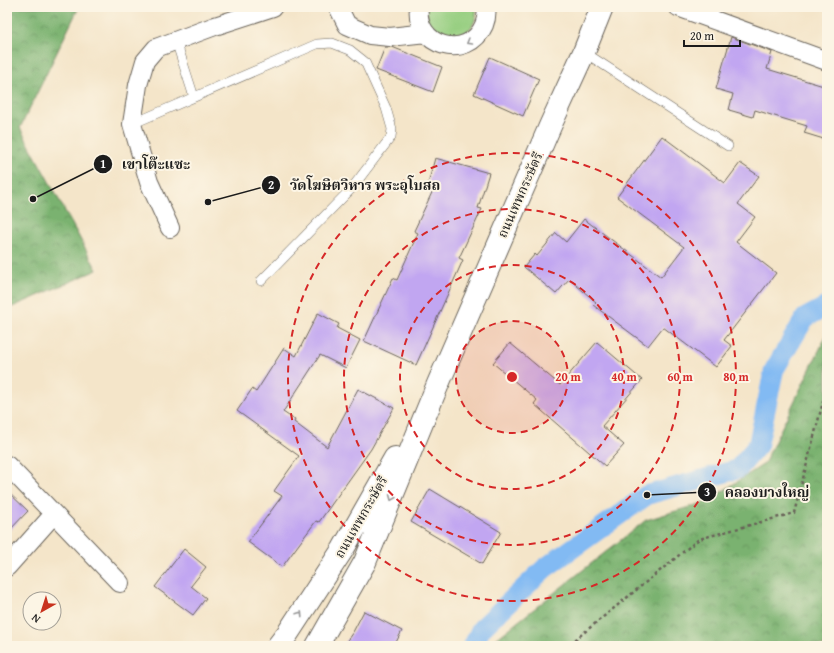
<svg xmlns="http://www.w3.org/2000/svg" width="834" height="653" font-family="'Gentium Book Plus','Noto Serif Thai',serif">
	<defs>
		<pattern id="forest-crowns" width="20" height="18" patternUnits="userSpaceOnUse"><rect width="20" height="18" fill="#7ab270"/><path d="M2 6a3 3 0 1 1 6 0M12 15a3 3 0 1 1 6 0" fill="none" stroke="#63905b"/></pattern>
	</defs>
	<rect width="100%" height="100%" fill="#fcf5e5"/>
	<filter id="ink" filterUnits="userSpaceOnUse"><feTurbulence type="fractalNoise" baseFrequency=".025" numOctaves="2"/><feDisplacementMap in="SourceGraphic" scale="8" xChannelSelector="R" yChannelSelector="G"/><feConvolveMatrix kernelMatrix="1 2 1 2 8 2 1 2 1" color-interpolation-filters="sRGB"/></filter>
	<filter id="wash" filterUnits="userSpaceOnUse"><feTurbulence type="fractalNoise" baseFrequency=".012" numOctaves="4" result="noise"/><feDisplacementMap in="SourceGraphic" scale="16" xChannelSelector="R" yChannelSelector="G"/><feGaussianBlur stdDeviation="0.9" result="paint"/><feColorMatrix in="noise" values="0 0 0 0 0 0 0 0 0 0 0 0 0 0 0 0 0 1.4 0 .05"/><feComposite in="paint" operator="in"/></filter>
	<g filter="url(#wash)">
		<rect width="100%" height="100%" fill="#f4e5c9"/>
		<!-- green -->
		<path fill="#98cf82" stroke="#5a764f" d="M427,7H476C480,42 433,47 428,20C427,16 427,11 427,7Z"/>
		<!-- forest -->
		<path fill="url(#forest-crowns)" stroke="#4b6746" d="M7,7H79L20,128L97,270L10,308H7Z
			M827,334V646H490L491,643L646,520L706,502L764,464Z"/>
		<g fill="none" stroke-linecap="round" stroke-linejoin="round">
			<!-- canal -->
			<path stroke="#82baf3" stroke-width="20" d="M473,646L481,629L545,568L647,495L738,469L758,445L774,370L805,318L827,306"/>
		</g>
		<g id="blocks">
			<!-- building -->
			<path fill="#c1a6f1" d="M731,37L772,52L767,69L827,87V140L804,133L807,126L755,110L753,117L729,110L733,94L716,89Z
				M385,47H392L442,67L433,92L376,70Z
				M490,57L539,79L523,116L474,94Z
				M662,136L725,183L740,163L759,176L738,204L755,217L736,242L776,273L724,340L732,346L716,367L663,327L648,346L593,305L596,302L569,279L556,294L524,267L535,254L537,256L556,233L566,242L584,219L661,277L684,247L617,197Z
				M435,158L489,173L478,208L482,209L459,258L463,260L416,365L364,341L393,278L397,280L418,233L414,231L435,186L428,184Z
				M318,313L339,324L337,328L360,340L346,368L320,355L283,412L295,420L294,422L327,447L358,389L394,408L371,449L319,522L316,521L282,567L248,542L282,496L274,491L299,456L237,411L252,389L256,392L284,348L296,356Z
				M597,342L642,380L602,426L624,445L605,466L534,404L537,400L493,363L510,343L560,385Z
				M430,489L501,532L482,564L411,522Z
				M7,491L28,511L7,533Z
				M184,549L206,567L191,586L206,598L193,615L155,587Z
				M364,611L402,631L394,646H343L353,632Z"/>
		</g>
	</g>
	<g filter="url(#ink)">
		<use href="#blocks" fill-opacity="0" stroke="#686259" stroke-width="1"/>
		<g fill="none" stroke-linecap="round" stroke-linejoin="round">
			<defs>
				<path id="service" d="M176,41L194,97
					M584,52L728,146
					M132,124L317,44L332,43L350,50L365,62L386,108L392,129L391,137L352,188L261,281"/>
				<path id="minor" d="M338,7L347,25L370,35L390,37L426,33
					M419,7C414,47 468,62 484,25C486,20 487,13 486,7
					M678,7L827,61
					M170,228L149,182L132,124L138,85L145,61L156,48L215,26L273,7
					M7,465L120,583
					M7,567L54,514"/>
				<path id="primary" d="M278,646L288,633L343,549L395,458
					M317,646L365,562L438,384L551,124L584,52L602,7"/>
			</defs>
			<!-- service casing -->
			<use href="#service" stroke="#686259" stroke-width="10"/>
			<!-- minor casing -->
			<use href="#minor" stroke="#686259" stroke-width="20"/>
			<!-- primary casing -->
			<use href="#primary" stroke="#686259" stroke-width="24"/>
			<!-- path -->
			<path stroke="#686259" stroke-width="2.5" stroke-dasharray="3 3" stroke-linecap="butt" d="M574,646L576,639L699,539L794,513L823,402L827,397"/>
			<!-- service -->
			<use href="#service" stroke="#fff" stroke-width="9"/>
			<!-- minor -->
			<use href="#minor" stroke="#fff" stroke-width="18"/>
			<!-- primary -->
			<use href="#primary" stroke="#fff" stroke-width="22"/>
		</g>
		<!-- one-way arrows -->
		<defs><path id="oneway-chevron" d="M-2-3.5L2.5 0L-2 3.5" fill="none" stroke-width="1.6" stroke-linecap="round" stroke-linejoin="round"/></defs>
		<g stroke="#999">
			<use href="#oneway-chevron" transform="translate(469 42) rotate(150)"/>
			<use href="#oneway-chevron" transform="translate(392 498) rotate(112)"/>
			<use href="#oneway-chevron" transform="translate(300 614) rotate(-57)"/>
		</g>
	</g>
	<!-- distance rings -->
	<circle cx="512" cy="377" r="56" fill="#d62828" fill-opacity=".12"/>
	<g fill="none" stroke="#d62828" stroke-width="2" stroke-dasharray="7 5">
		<circle cx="512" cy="377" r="56"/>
		<circle cx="512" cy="377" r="112"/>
		<circle cx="512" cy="377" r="168"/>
		<circle cx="512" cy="377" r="224"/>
	</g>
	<g text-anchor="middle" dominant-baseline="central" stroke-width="4" stroke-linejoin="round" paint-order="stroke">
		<!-- street labels -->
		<g font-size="13" fill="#1c1c1c" stroke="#fcf5e5">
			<text transform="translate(520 195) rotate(-66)">ถนนเทพกระษัตรี</text>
			<text transform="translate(361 517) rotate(-60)">ถนนเทพกระษัตรี</text>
		</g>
	</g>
	<circle cx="512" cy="377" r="6" fill="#d62828" stroke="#fcf5e5" stroke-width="2"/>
	<g font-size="12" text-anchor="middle" font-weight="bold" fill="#d62828" stroke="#fcf5e5" stroke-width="4" stroke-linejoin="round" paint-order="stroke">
		<text x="568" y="381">20 m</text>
		<text x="624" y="381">40 m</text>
		<text x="680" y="381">60 m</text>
		<text x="736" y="381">80 m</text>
	</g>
	<!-- callouts -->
	<path fill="none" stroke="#1c1c1c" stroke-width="1.5" d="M33 199L103 164M208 202L271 185M647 495L707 492"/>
	<g fill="#1c1c1c" stroke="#fcf5e5" stroke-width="1.5">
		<circle cx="33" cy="199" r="4"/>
		<circle cx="208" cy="202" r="4"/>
		<circle cx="647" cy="495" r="4"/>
		<circle cx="103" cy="164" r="10"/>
		<circle cx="271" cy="185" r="10"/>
		<circle cx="707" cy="492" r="10"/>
	</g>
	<g font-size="12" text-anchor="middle" font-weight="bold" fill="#fff">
		<text x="103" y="168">1</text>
		<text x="271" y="189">2</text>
		<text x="707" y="496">3</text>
	</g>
	<g font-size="14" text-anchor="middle" font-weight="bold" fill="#1c1c1c" stroke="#fcf5e5" stroke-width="4" stroke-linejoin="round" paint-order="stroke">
		<text x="156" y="169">เขาโต๊ะแซะ</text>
		<text x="365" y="190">วัดโฆษิตวิหาร พระอุโบสถ</text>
		<text x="767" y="497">คลองบางใหญ่</text>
	</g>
	<!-- margin -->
	<rect width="834" height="653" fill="none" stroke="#fcf5e5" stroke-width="24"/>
	<!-- north arrow -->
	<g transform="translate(42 611) rotate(219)"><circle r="19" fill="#fcf5e5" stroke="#a29e95"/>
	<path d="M0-3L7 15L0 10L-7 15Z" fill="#c8321e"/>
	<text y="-6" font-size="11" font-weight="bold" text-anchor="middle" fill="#1c1c1c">N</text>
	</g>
	<!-- scale -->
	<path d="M684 40v6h56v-6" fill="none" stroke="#1c1c1c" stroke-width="2"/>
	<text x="690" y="40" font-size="12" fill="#1c1c1c" stroke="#fcf5e5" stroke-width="3" paint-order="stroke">20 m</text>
</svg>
